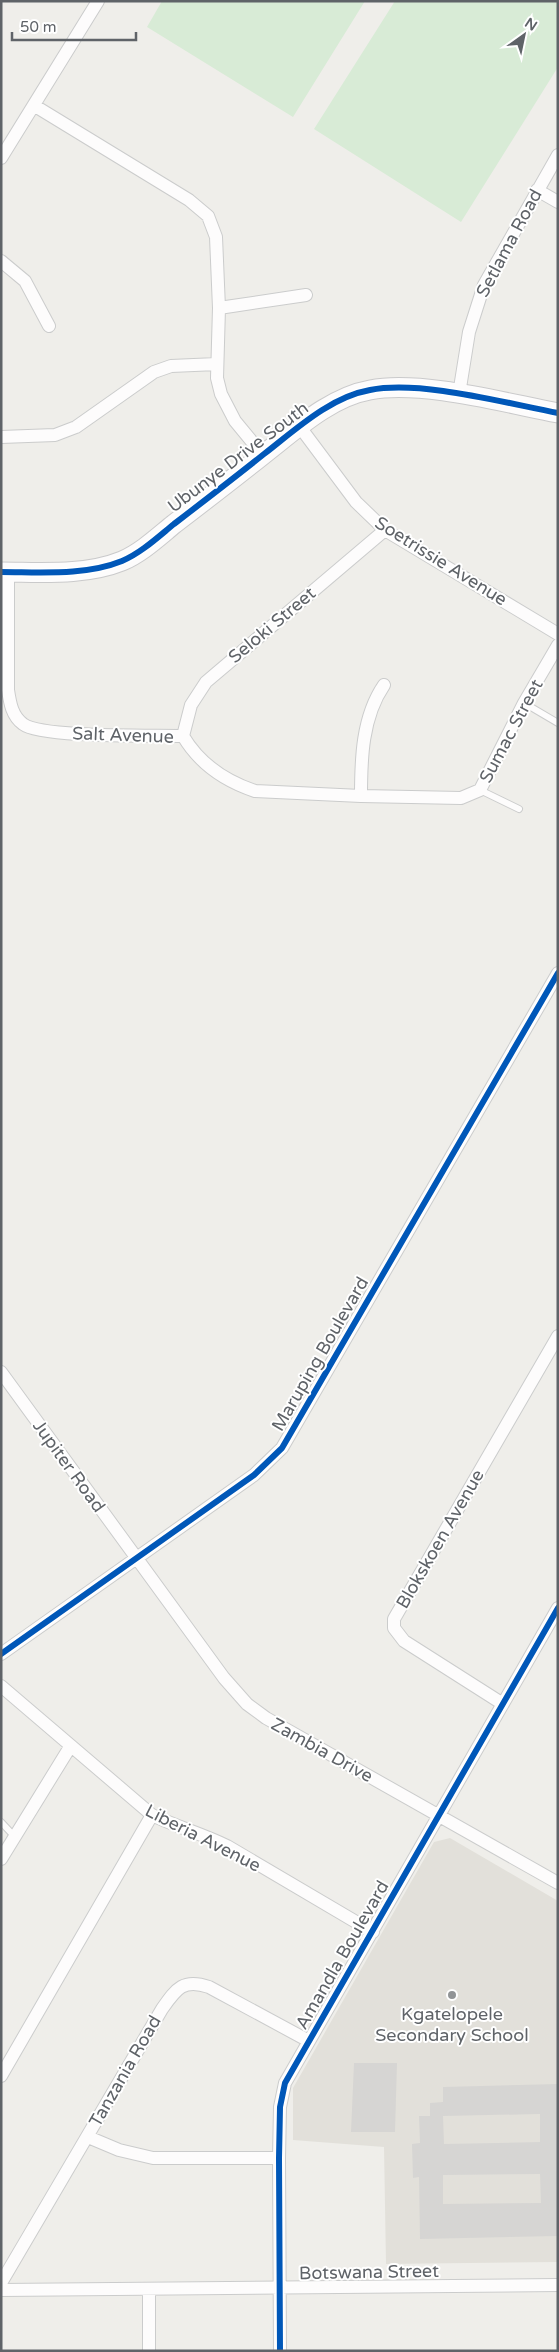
<svg xmlns="http://www.w3.org/2000/svg" width="559" height="2352" font-family="'Varela Round',sans-serif">
	<rect width="100%" height="100%" fill="#efeeea"/>
	<!-- education -->
	<path fill="#e2e0da" d="M450,1838L558,1901V2262L386,2264L384,2147L293,2140V2088L434,1842Z"/>
	<!-- green -->
	<path fill="#d8ebd6" d="M162,1H365L293,117L147,27Z
		M395,1H558V67L461,222L314,129Z"/>
	<!-- building -->
	<path fill="#d6d5d3" fill-rule="evenodd" d="M354,2063H397L395,2132H351Z
		M558,2084V2236L420,2239L419,2177L413,2178L412,2144L420,2143L419,2116H430V2103L443,2102V2087ZM540,2114V2142L444,2144L443,2116ZM540,2174L541,2203L443,2204V2175Z"/>
	<g fill="none" stroke-linecap="round" stroke-linejoin="round">
		<defs>
			<path id="lane" d="M524,703L558,723
				M480,790L519,809
				M1,1822L15,1837"/>
			<path id="street" d="M35,106L189,200L208,216L216,237L219,308L217,378L221,394L235,421L263,455
				M1,158L98,1
				M537,190L558,202
				M1,261L25,281L49,326
				M219,308L306,295
				M459,394L469,332L484,285L558,155
				M300,427L356,502L385,530L558,634
				M1,437L55,435L76,427L154,372L171,366L217,364
				M8,572V690C10,703 12,716 23,724C41,738 154,735 183,736
				M183,736C199,763 225,781 255,791L361,796L461,798L480,790L524,703L558,645
				M183,736L191,705L206,682L385,530
				M361,796C361,759 362,717 384,685
				M1,1372L224,1678L247,1704L266,1718L558,1883
				M1,1654L254,1475L282,1448L558,973
				M1,1686L152,1815C177,1827 203,1834 227,1846L373,1932
				M503,1704L404,1641L394,1628V1619L558,1336
				M1,1859L70,1747
				M1,2076L152,1815
				M88,2137L119,2150L153,2158H279
				M1,2283L162,2009C176,1989 183,1978 209,1987L309,2041
				M1,2290L558,2285
				M149,2351V2289
				M280,2351L279,2158L280,2107L285,2083L558,1608"/>
			<path id="secondary" d="M1,572C40,572 85,576 122,561C141,553 158,537 174,524C204,501 234,478 264,454C295,430 330,397 370,390C421,380 505,403 558,413"/>
		</defs>
		<!-- lane casing -->
		<use href="#lane" stroke="#cbcccc" stroke-width="8"/>
		<!-- street casing -->
		<use href="#street" stroke="#cbcccc" stroke-width="14"/>
		<!-- secondary casing -->
		<use href="#secondary" stroke="#cacacb" stroke-width="21"/>
		<!-- lane -->
		<use href="#lane" stroke="#fdfcfc" stroke-width="6"/>
		<!-- street -->
		<use href="#street" stroke="#fdfcfc" stroke-width="12"/>
		<!-- secondary -->
		<use href="#secondary" stroke="#fdfcfc" stroke-width="19"/>
		<defs>
			<path id="cycleway" d="M1,572C40,572 85,576 122,561C141,553 158,537 174,524C204,501 234,478 264,454C295,430 330,397 370,390C421,380 505,403 558,413
				M1,1654L254,1475L282,1448L558,973
				M280,2351L279,2158L280,2107L285,2083L558,1608"/>
		</defs>
		<!-- cycleway casing -->
		<use href="#cycleway" stroke="#fff" stroke-width="9"/>
		<!-- cycleway -->
		<use href="#cycleway" stroke="#0057b8" stroke-width="6"/>
	</g>
	<!-- markers -->
	<circle fill="#919496" stroke="#fff" stroke-width="2" cx="452" cy="1995" r="5"/>
	<g text-anchor="middle" dominant-baseline="central" stroke-width="4" stroke-linejoin="round" paint-order="stroke">
		<!-- street labels -->
		<g font-size="18" fill="#5f6368" stroke="#fff">
			<text transform="translate(509 243) rotate(-62)">Setlama Road</text>
			<text transform="translate(238 457) rotate(-37)">Ubunye Drive South</text>
			<text transform="translate(441 561) rotate(32)">Soetrissie Avenue</text>
			<text transform="translate(272 625) rotate(-40)">Seloki Street</text>
			<text transform="translate(511 731) rotate(-62)">Sumac Street</text>
			<text transform="translate(123 735) rotate(2)">Salt Avenue</text>
			<text transform="translate(320 1354) rotate(-60)">Maruping Boulevard</text>
			<text transform="translate(69 1466) rotate(54)">Jupiter Road</text>
			<text transform="translate(440 1539) rotate(-60)">Blokskoen Avenue</text>
			<text transform="translate(322 1750) rotate(29)">Zambia Drive</text>
			<text transform="translate(203 1838) rotate(27)">Liberia Avenue</text>
			<text transform="translate(342 1955) rotate(-60)">Amandla Boulevard</text>
			<text transform="translate(125 2071) rotate(-60)">Tanzania Road</text>
			<text transform="translate(369 2272) rotate(-1)">Botswana Street</text>
		</g>
		<!-- poi labels -->
		<g font-size="18" fill="#5f6368" stroke="#fff">
			<text x="452" y="2014">Kgatelopele<tspan x="452" dy="21">Secondary School</tspan></text>
		</g>
	</g>
	<!-- border -->
	<rect width="559" height="2352" fill="none" stroke="#5f6368" stroke-width="5"/>
	<!-- north arrow -->
	<g transform="translate(524 35) rotate(33)" stroke="#ffffff" stroke-width="4" paint-order="stroke">
	<path d="M0-4L9 19L0 12L-9 19Z" fill="#5f6368"/>
	<text y="-8" font-size="14" font-weight="bold" text-anchor="middle" fill="#5f6368">N</text>
	</g>
	<!-- scale -->
	<path d="M12 32v8h124v-8" fill="none" stroke="#5f6368" stroke-width="2.5"/>
	<text x="20" y="32" font-size="15" fill="#5f6368" stroke="#ffffff" stroke-width="4" paint-order="stroke">50 m</text>
</svg>
